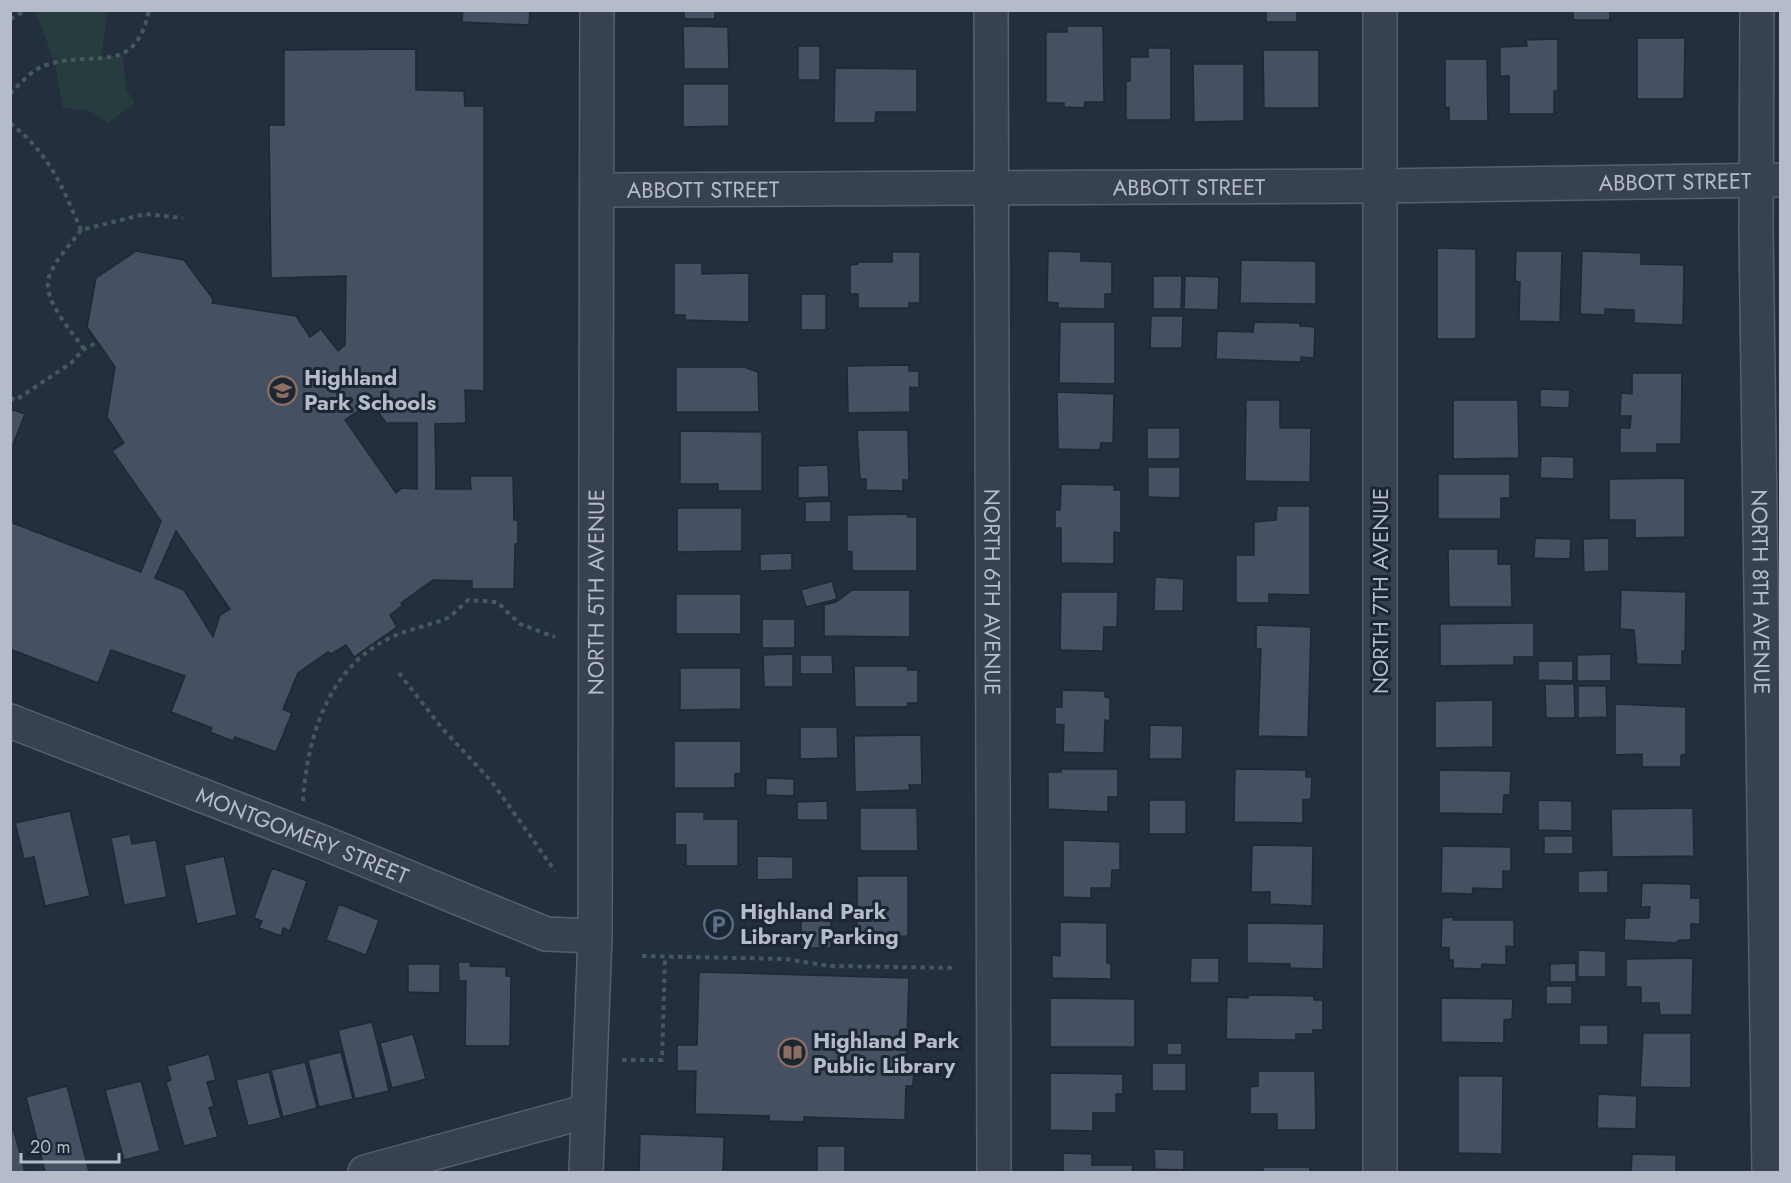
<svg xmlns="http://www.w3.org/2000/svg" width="1791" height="1183" font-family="Jost,sans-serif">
	<rect width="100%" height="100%" fill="#242f3e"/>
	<!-- green -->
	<path fill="#263c3f" d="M35,11H108L101,57L123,55L126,89L135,103L108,123L88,110L63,108L55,63Z"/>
	<!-- building -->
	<path fill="#455162" stroke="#1f2835" stroke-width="1.5" fill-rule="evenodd" d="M463,10H530L529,25L462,22Z
		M684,10H715V19H684Z
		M862,10H904V13H862Z
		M1266,10H1297V22H1266Z
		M1573,10H1610V20H1573Z
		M683,26L728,27L729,69H684Z
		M1067,26H1103L1104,102H1085L1084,108L1064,107V103H1046V32H1067Z
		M1637,38H1685L1684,99H1637Z
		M1558,39V91H1554V114H1509V76H1500V47L1527,46L1526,40Z
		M798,46H820V80H798Z
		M1148,48H1171V120H1126V81H1130V57H1148Z
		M416,49V90L464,91L465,106H484V391L465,390L466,423L435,424L436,489H471L470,476H513L514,520H518V544H515L514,589H472V581L433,580L401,603L403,605L390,615L397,627L354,657L346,645L331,654L328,652L298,673L283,709L292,713L276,752L235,737L233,741L210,732L212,728L171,712L185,676L111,650L98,683L10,649V522L141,572L161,521L112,451L124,443L107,417L115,367L87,327L96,278L136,251L184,260L213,299L212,303L296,316L310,337L321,329L338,351L345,345L346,276L271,278L269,125H284V50ZM371,402L386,423H417V489L402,488L396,493L345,420ZM176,531L230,609L220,615L213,637L184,590L155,578Z
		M1263,50H1319V108H1264Z
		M1445,59H1487L1488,121H1449V107L1445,108Z
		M1193,64H1244V121L1194,122Z
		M835,68L917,69V112H876L875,123H834Z
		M683,84H729V126L683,127Z
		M1437,248L1476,249V339H1437Z
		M1048,251L1081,252V261L1112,262V294H1105V309L1058,308V303L1047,302Z
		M1516,251H1562L1560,322L1519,321L1520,282L1515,281Z
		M1582,251L1641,253V264L1684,265L1683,325L1634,323V310L1605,309V315L1580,314Z
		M892,252H920V303H909V308H858V294H850V265L858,264V262H892Z
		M1241,260L1316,261V304L1240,303Z
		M674,263H702V274L749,273V322L685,320V315H674Z
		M1153,276H1182L1181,309H1153Z
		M1185,276L1219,277L1218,310L1184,309Z
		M801,294H826V330H801Z
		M1151,316H1183L1182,348H1150Z
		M1060,322H1115V384L1059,383Z
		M1254,322L1300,323V326L1315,327L1314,358L1301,357V362L1216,359L1217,331L1253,332Z
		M909,365V371H919V388L910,387V412L848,413L847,366Z
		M676,367H744L758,372L759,412H676Z
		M1632,373H1682L1681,444H1657V453H1620V428H1630L1631,416H1620L1621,393L1632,394Z
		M1540,389L1570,390L1569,408L1540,407Z
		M1057,392L1114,394L1113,443H1101L1100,450L1058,449Z
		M1246,400H1280V428H1311L1310,482L1245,481Z
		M1453,400H1518L1519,458L1453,459Z
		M10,409L25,414L10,452Z
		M1147,428H1180V459H1147Z
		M857,430H908L909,480H903V491L866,490V479H860Z
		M680,431L762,432V491H718V484H680Z
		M1541,456L1574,457V479L1540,478Z
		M828,465L829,497L798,498V466Z
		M1148,467H1180V498L1148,497Z
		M1438,474H1510V498H1501V519H1438Z
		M1685,478V537L1635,538V520H1609V479Z
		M1061,484L1114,485V490H1121V533L1114,532V564L1061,563V528H1055V510H1060Z
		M831,501V522H805V502Z
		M1277,506H1310V595L1269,594V603H1236V555H1254V522L1276,520Z
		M677,508H742V551L677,552Z
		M908,514V517H917V571H852V552L847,551V515Z
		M1535,538L1571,539L1570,559L1534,558Z
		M1609,538V571L1584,572L1583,539Z
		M1448,549H1498V564H1511L1512,607H1449Z
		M792,553V570L760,571V554Z
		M1155,577L1184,579L1183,611H1154Z
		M832,581L837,599L806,607L801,590Z
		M852,590H910V637L824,636V605L836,602Z
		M1621,590L1686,592L1685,651H1682V665L1637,664L1634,630L1620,629Z
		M1061,592H1118L1117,627H1104L1103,651L1060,650Z
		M676,594H741V634H676Z
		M762,619H795V648H762Z
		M1534,623V657H1514V665L1440,666V624Z
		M1256,625L1311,627L1308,737L1258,736L1261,649H1256Z
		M793,654V687H764L763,655Z
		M1611,654V681H1577V655Z
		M800,655H832L833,674H800Z
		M1538,661H1573V681L1538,680Z
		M854,666H907L908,670H918V703H908V707H855Z
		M680,668H741V709L680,710Z
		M1545,684H1574L1575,718H1546Z
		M1578,686H1606L1607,717L1578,718Z
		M1062,690L1105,691V697L1110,698V721L1105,720L1104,753L1063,752L1064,725L1055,724V707H1062Z
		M1493,700V747L1435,748V701Z
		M1615,704L1686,707V754L1681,755V767H1642V754L1615,755Z
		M1150,725L1183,726L1182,759H1149Z
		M800,727H837L838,758L800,759Z
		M921,735L922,785H909L910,790L855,792L854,736Z
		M674,741H741V773L735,774V788H674Z
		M1061,769H1118V797H1108V812L1048,809V772H1061Z
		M1235,769L1306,770V777H1312L1311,799L1303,800V823L1234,822Z
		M1439,770L1511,771L1510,795H1504L1503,814L1439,813Z
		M766,778L794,779V796L766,795Z
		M1149,800H1186V834H1149Z
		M1538,800L1572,801V831L1538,830Z
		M827,801L828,820H797V802Z
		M860,808H917L918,851H860Z
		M1693,808L1694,856L1612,857L1611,809Z
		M70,811L90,896L45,906L34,857L24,859L15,823Z
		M675,812H704V819H738V866H686V845H675Z
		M130,834L132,844L156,840L167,897L124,905L111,838Z
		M1544,836H1573V854H1544Z
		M1063,840L1120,842V870H1112L1111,888H1091V898L1063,897Z
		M1252,845L1313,846L1312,906L1270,904V892H1251Z
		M1442,846L1511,847V871H1503V889L1473,888L1472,894L1441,893Z
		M224,856L237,915L197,924L184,865Z
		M757,856L793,857V879L757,880Z
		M272,868L307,881L290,931L283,928L281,936L259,928L262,921L254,918Z
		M1608,870V893H1578V871Z
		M857,876H908V936L857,937Z
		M1642,883L1691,884V898H1700V924H1691V940H1680L1675,943L1624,940L1625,918H1649L1650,907H1641Z
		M339,904L379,920L366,955L326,940Z
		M801,914L831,915V948H801Z
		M1454,917L1453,920H1514V947L1506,946V965L1482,964L1481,969L1453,968V960H1449V948L1441,947L1442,918Z
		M1060,922L1107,923V963L1111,964V979L1052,978V955L1060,956Z
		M1247,923L1324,924L1323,969L1290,968V964L1247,963Z
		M1578,950L1606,951V977H1578Z
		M1191,958H1219V983H1190Z
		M1693,958L1692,1015H1660L1659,1003H1641V987H1626V959Z
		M458,962H471L470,966L506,967V976H511L510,1046H465L466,981H459Z
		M1576,963V982H1550V964Z
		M408,964H440V993L408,992Z
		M699,972L909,978L906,1067H914L913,1086H906L905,1120L804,1117V1122L769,1121V1116L695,1114L696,1071H677V1045H697Z
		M1546,986H1572V1004H1546Z
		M1248,995L1314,996V1000H1323V1030H1313V1034H1296V1040L1226,1039L1227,997L1248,998Z
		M1050,998L1135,999V1047H1050Z
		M1441,998L1513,999L1512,1019L1504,1020V1043L1441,1042Z
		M372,1022L389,1091L355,1099L338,1030Z
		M1579,1025H1608V1045H1579Z
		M1643,1033H1691V1088L1640,1087Z
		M413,1034L426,1079L392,1088L380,1043Z
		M1167,1043H1182V1055H1167Z
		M341,1052L353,1099L319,1107L308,1060Z
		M209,1054L216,1080L207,1082L214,1106L209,1108L218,1137L184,1146L166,1082L171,1080L167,1066Z
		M305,1062L317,1108L283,1117L271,1070Z
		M1152,1063H1186V1091H1152Z
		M1258,1071H1315L1316,1130H1277V1114H1250V1087L1258,1086Z
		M269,1072L281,1118L248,1126L236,1080Z
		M1050,1073L1123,1074V1094H1116V1113H1093V1131L1050,1130Z
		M1458,1076H1503L1502,1154L1458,1153Z
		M141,1081L160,1151L124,1160L105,1090Z
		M67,1086L89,1172H45L26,1097Z
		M1598,1094L1637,1096L1636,1129L1597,1128Z
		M12,1124L25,1172H10Z
		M640,1134L724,1137L723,1172H639Z
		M817,1146H845V1172H817Z
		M1154,1149L1184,1150V1170L1155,1169Z
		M1063,1153L1092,1154V1165H1133L1132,1172H1063Z
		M1632,1154L1676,1155V1172H1631Z
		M1263,1167H1310V1172H1263Z"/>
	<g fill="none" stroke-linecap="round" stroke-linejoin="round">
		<defs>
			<g id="minor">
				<path id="s1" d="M991,10L994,1172"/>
				<path d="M1380,10V1172"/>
				<path id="s2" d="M1757,10L1756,229L1769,1172"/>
				<path id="s3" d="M598,190L1380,186L1780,180"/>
				<path id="s4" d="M10,721L322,842L546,934L595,936"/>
				<path d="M365,1172L588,1111"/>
				<path id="s5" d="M586,1172L595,936L597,10"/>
			</g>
		</defs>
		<!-- minor casing -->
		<use href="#minor" stroke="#565f6c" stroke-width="36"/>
		<!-- path -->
		<path stroke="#44595c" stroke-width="4" stroke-dasharray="4.5 4.5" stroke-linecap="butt" d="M10,19L27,10
			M10,94C21,83 31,70 46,65C95,49 135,78 149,10
			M10,123C49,153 62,186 81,230
			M84,349C72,331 42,301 49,277C54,261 71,244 81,230L145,214L183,218
			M10,398L16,400L71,363L84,349L98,342
			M399,673L441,727L492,782L555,871
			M303,801C307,738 328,667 390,638C407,630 425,626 443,620C452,617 461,606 468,600L497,602L520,624L555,637
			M642,956L785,959L830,966L956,968
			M622,1060H662L665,957"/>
		<!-- minor -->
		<use href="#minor" stroke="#38414e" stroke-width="33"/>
	</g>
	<!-- icons -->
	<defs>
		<symbol id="school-ring" viewBox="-11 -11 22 22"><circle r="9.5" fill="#1d2633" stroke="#8d6e63" stroke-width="1.5"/><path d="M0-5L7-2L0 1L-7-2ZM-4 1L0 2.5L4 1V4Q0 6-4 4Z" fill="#8d6e63"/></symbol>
		<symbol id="parking-ring" viewBox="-11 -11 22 22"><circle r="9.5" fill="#1d2633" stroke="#5c6f8a" stroke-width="1.5"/><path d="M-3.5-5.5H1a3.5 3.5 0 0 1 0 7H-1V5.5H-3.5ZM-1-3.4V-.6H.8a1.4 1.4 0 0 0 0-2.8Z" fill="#5c6f8a"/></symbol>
		<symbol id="library-ring" viewBox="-11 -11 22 22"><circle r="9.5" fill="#1d2633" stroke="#8d6e63" stroke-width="1.5"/><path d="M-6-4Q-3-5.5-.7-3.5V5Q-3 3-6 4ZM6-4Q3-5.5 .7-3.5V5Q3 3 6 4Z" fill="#8d6e63"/></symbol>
	</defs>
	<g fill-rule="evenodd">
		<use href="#school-ring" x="266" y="374" width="33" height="33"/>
		<use href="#parking-ring" x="702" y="908" width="33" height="33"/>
		<use href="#library-ring" x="776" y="1036" width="33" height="33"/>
	</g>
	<g text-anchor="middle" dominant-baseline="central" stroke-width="6" stroke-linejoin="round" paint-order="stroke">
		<!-- street labels -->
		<g font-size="22" fill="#b4bcc9" stroke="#1d2633">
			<text stroke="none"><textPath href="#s3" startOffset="1077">ABBOTT STREET</textPath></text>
			<text stroke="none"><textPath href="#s3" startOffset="591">ABBOTT STREET</textPath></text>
			<text stroke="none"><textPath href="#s3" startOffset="105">ABBOTT STREET</textPath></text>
			<text stroke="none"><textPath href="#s1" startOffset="582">NORTH 6TH AVENUE</textPath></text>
			<text transform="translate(1380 591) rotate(-90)">NORTH 7TH AVENUE</text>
			<text stroke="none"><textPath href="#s5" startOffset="580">NORTH 5TH AVENUE</textPath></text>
			<text stroke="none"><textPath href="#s2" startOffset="582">NORTH 8TH AVENUE</textPath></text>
			<text stroke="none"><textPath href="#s4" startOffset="314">MONTGOMERY STREET</textPath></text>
		</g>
		<!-- poi labels -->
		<g font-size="22" font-weight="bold" fill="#b4bcc9" stroke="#1d2633" text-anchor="start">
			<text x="304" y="377">Highland<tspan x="304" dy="25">Park Schools</tspan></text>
			<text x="740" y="911">Highland Park<tspan x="740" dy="25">Library Parking</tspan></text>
			<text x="813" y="1040">Highland Park<tspan x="813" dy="25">Public Library</tspan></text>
		</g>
	</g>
	<!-- border -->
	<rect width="1791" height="1183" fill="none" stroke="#b4bcc9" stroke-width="24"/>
	<!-- scale -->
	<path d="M21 1153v9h98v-9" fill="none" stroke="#b4bcc9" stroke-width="3"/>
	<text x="30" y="1153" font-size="18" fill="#b4bcc9" stroke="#1d2633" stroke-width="4.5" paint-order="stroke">20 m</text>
</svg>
